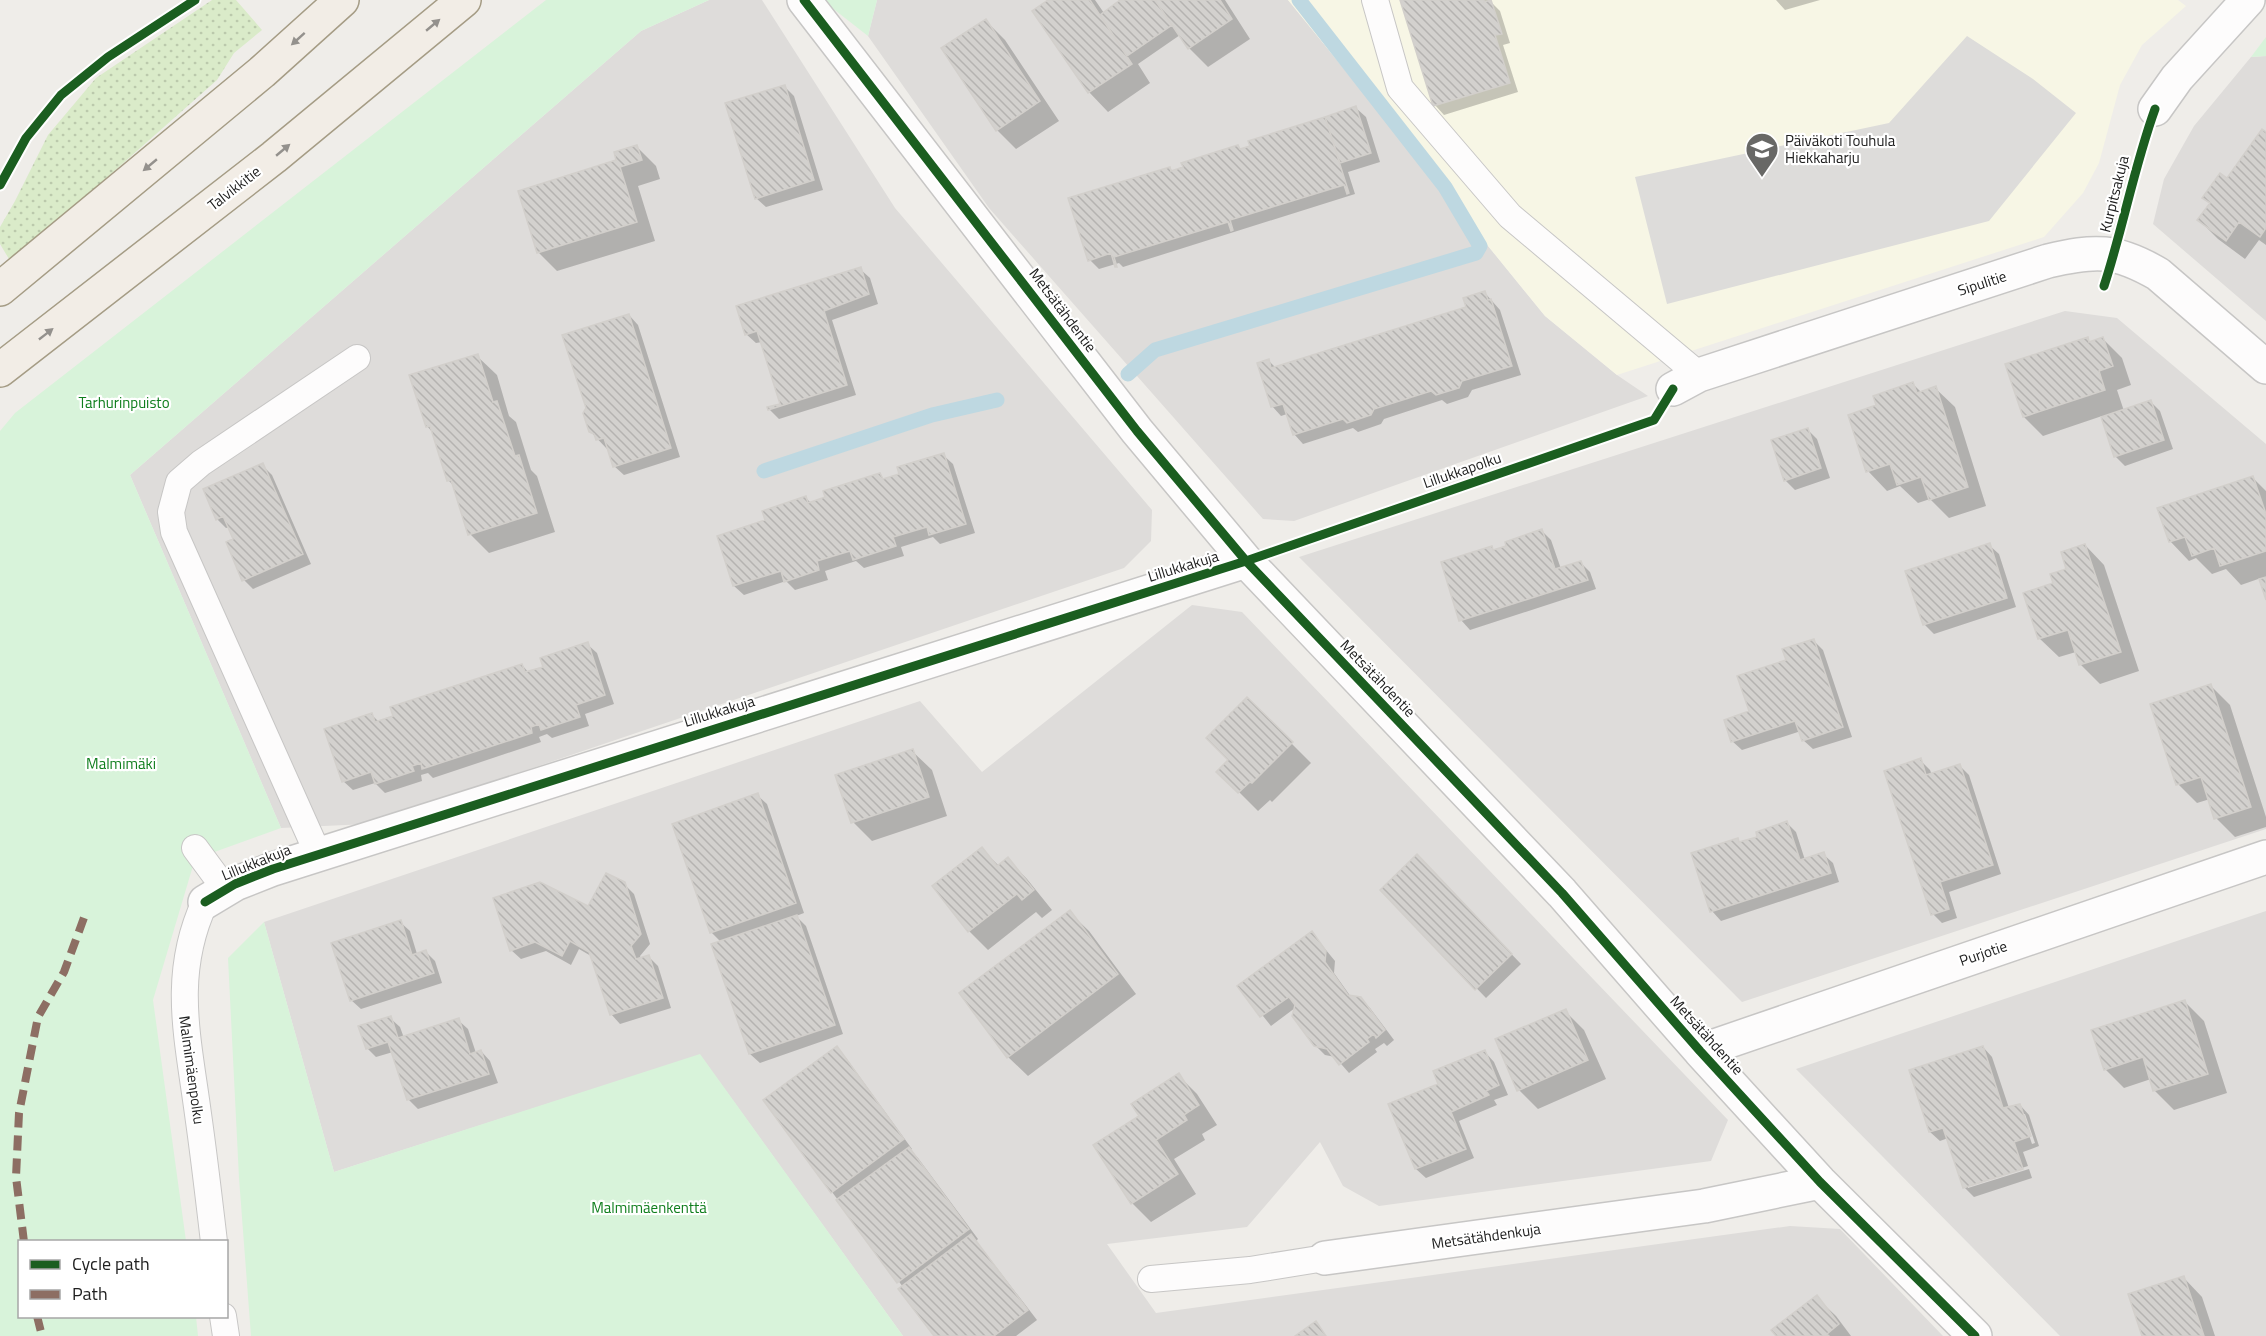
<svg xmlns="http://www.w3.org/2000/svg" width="2266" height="1336" font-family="'Titillium Web',sans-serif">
	<defs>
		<pattern id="grass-dots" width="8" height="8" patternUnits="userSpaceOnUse" patternTransform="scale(1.5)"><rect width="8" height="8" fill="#daebc9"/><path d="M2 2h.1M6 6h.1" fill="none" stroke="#bbc9ac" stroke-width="1.8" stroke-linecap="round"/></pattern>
		<pattern id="building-back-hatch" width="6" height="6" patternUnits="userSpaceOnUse" patternTransform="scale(1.5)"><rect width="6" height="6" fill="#d3d1ce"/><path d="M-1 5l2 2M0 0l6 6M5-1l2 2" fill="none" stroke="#b5b3b1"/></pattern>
	</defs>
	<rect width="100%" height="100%" fill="#efede9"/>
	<!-- residential -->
	<path fill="#dedcda" d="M709,0H762L895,208L1152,510L1151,541L1124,568L367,824L281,828L130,475L641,31Z
		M877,0H1288L1545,316L1617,375L1648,396L1294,521L1263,519L989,208L868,36Z
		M2266,56V321L2153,224L2164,179L2194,126L2251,57Z
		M2065,311L2117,318L2266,444V829L1742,1002L1299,557Z
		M1192,605L1242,612L1728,1120L1711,1161L1379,1206L1343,1186L1320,1142L1247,1227L1107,1244L1156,1313L1790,1226L1840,1229L1943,1336H903L700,1055L334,1172L264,922L920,701L982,772Z
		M2266,911V1336H2060L1796,1069Z"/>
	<!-- education -->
	<path fill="#f7f6e5" d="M1288,0H2178L2186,6L2142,45L2120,85L2099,163L2083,193L2044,237L1617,375L1545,316Z"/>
	<!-- religious -->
	<path fill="#dddcda" d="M1967,36L2033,79L2076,113L1989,221L1667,304L1635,177L1889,123Z"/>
	<!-- grass -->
	<path fill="url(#grass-dots)" d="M212,0H236L262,30L234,53L217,80L24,251L9,259L0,244V227L15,201L48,135L96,78Z"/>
	<!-- park -->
	<path fill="#d8f3da" d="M546,0H709L641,31L130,475L281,828L195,859L153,1000L186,1241L20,1242V1316L196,1317L198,1336H0V431L15,413Z
		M822,0H877L868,36Z
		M2266,37V56L2251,57Z
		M264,922L334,1172L700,1054L903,1336H251L239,1178L228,958Z"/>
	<!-- shadow -->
	<path fill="#0003" fill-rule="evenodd" d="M1051,0H1095L1104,13L1123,0H1225L1250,39L1208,67L1189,48L1180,35L1138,64L1150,83L1108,112L1089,92Z
		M1402,0H1489L1500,11L1510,43L1503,45L1518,92L1444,115L1435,105Z
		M1776,0H1820L1785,10Z
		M986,21L1005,40L1059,121L1016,149L997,130Z
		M784,86L794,96L823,190L766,207L756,198Z
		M1356,108L1366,117L1380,162L1348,172L1355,194L1123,267L1119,263L1099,269L1090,260L1170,168L1173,172L1238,147L1241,150L1252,147L1250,142Z
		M2266,133V245L2259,240L2245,259L2218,239L2199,220L2211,204L2204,198L2227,180Z
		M637,147L656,166L660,179L638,186L655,241L557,271L538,252L618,161Z
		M860,269L870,278L878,304L832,320L856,395L779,419L769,409L781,405L762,342L756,343L746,334Z
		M1485,293L1500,310L1521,375L1472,390L1468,397L1447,404L1442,400L1384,419L1381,424L1358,432L1353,428L1303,444L1294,434L1287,414L1281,416L1272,406L1268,360L1276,368L1468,308Z
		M629,315L638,325L680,457L624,475L614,466L609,448L607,449L590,431Z
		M2087,339L2091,343L2103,339L2122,358L2131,385L2117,390L2124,411L2151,402L2160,411L2173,449L2125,466L2115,456L2102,416L2043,436L2024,417L2007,365Z
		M477,356L497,375L509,416L516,422L531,470L537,476L555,532L489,553L470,534L455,487L448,480L433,433L427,426Z
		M1913,384L1922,393L1935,388L1955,407L1986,506L1949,518L1930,499L1918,503L1900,486L1887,491L1868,471Z
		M1808,430L1817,439L1830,478L1795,490L1785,480Z
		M943,455L953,464L975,533L940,544L933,537L901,547L904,556L864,568L856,561L825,571L828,580L795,590L786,581L744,595L734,586L767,521L806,498L811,503L880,475L885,480Z
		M262,465L272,475L311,564L253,589L244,580L235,540L230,527L226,528L217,519Z
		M2253,478L2266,491V595L2261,578L2241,585L2226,569L2212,574L2196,558L2189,561L2170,541Z
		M1542,531L1551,540L1561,569L1580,562L1590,572L1596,589L1470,630L1461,620L1491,548L1495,551Z
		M1989,545L1999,554L2016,607L1934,634L1924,624Z
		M2085,545L2104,565L2139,671L2100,684L2080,664L2076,652L2059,657L2039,638L2055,584L2068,570Z
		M1813,640L1823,650L1852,737L1813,749L1803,740L1801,731L1742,750L1732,741L1751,712L1788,661Z
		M587,644L597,653L614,704L585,714L589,726L552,738L547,734L539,737L541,742L433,778L428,773L421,775L422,781L385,793L375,783L353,790L343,781L372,715L379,722L522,665L529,673L545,668Z
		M2211,686L2230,705L2266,817V827L2235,837L2216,818L2210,799L2197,803L2178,784Z
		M1247,699L1311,763L1272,802L1270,800L1258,811L1219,772L1230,760Z
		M912,751L932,770L947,816L872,841L853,822Z
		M1920,760L1930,770L1932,775L1960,766L1969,775L2001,874L1949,892L1957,918L1942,923L1933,914Z
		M757,795L767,804L804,913L796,916L806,926L843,1034L760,1063L750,1054L713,945L721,942L711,932Z
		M1787,823L1796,832L1805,860L1823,854L1833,863L1839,882L1721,921L1712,911L1737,840L1740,843L1759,838Z
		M982,849L999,866L1008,859L1027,879L1052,910L1042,918L1036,912L988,950L969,931Z
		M1417,856L1521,964L1486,998L1382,890Z
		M624,884L634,894L650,944L640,956L641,959L648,956L658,966L671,1008L620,1024L611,1014L591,956L579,949L571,965L546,951L521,959L511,950L589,909Z
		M1069,912L1089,931L1136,994L1028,1076L1008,1057Z
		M400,922L410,931L417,954L426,952L435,961L442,983L361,1009L351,1000Z
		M1312,933L1335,961L1334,973L1351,997L1360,998L1370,1008L1394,1040L1387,1046L1384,1043L1375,1049L1377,1052L1349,1073L1335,1057L1325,1055L1315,1045L1295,1008L1271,1026L1239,986Z
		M2184,1001L2204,1021L2227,1093L2174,1110L2155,1091L2151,1079L2124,1088L2105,1069Z
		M1565,1011L1584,1030L1606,1079L1538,1109L1519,1090Z
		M390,1018L400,1027L404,1038L458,1020L468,1029L476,1053L481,1051L490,1061L498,1083L418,1109L409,1100L393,1052L376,1057L367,1048Z
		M1983,1047L1992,1057L2009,1108L2020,1105L2029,1115L2039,1146L2023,1152L2028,1166L1968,1185V1188L2029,1169L2032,1178L1974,1197L1964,1187L1948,1138L1940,1141L1930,1132L1911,1071ZM2022,1114H2025L2035,1143L2032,1144Z
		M837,1048L846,1058L912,1149L910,1150L918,1158L978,1239L976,1241L1037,1320L1016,1336H936L903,1287L832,1192Z
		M1485,1052L1494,1062L1508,1095L1494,1100L1497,1105L1459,1121L1474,1158L1426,1178L1416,1169L1390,1105L1440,1085Z
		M1178,1075L1197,1094L1217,1125L1202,1134L1205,1140L1174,1159L1196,1194L1151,1222L1132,1203L1141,1116Z
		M2183,1277L2202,1297L2215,1336H2143Z
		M1816,1297L1836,1316L1851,1336H1778Z"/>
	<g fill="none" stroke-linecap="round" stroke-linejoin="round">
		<!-- stream -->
		<path stroke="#bed8e1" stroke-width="15" d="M1128,374L1155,350L1476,253L1480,246L1445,187L1299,0
			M764,471L932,415L997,400"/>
	</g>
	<!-- building -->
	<path fill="url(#building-back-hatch)" stroke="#d2cfcb" stroke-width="1.5" d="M1048,0H1090L1132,64L1088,93L1032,11Z
		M1120,0H1155L1172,25L1127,56L1100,15Z
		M1155,0H1220L1232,19L1188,49Z
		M1400,0H1484V2L1491,0L1502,34L1495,35L1510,83L1433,106Z
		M986,19L1040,101L996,131L941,48Z
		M785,85L814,180L755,199L725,103Z
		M1356,106L1371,153L1340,163L1325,117Z
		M1325,117L1349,193L1347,194L1344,185L1230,220L1233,230L1231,231L1228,222L1114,257L1117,267H1115L1111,253L1088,261L1068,198L1170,167L1171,171L1183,167L1181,163L1238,145L1240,149L1250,146L1248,141Z
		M2262,129L2266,132V228L2260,237L2239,222L2226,241L2197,220L2210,203L2202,198L2220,173L2227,178Z
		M637,145L642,160L620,167L637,222L537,253L518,191L616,160L614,152Z
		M861,267L869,294L824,311L847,385L768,410L767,407L780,404L757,331L745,335L736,306Z
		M1485,291L1488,300L1491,299L1512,366L1462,381L1459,388L1436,395L1431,391L1374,409L1371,415L1347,423L1343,419L1293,435L1283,404L1271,407L1257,363L1269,359L1271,368L1466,307L1463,298Z
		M629,314L671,448L613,467L604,438L596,440L594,434L589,432L583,413L586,408L562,335Z
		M2088,337L2089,342L2103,337L2113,366L2099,371L2105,390L2023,417L2005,364Z
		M478,354L493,402L497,401L515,456L519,455L537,513L468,535L451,480L447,481L430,426L426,427L409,375Z
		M1913,382L1917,393L1936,386L1968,487L1929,500L1921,477L1897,485L1890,464L1866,472L1848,415L1876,405L1873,396Z
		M2151,400L2164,440L2114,457L2101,417Z
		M1808,428L1821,468L1784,481L1771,440Z
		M944,453L966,524L929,535L927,527L893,537L896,546L853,560L850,551L817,561L819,570L784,582L781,571L733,586L717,536L765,520L762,511L806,496L808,503L825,497L823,491L880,473L883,479L899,474L897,467Z
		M263,463L303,554L242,581L226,542L233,539L223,516L216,520L203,489Z
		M2253,476L2266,514V551L2220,566L2214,548L2192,556L2185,537L2169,542L2157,508Z
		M1542,529L1555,569L1581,561L1588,580L1459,621L1441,562L1492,546L1493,550L1506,546L1505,542Z
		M1990,543L2007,598L1923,625L1905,571Z
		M2085,544L2121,652L2079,665L2068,630L2038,639L2023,593L2053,583L2050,574L2066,569L2061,552Z
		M2266,577V600L2259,579Z
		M1814,639L1843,727L1802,741L1795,721L1731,742L1724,720L1749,711L1737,676L1786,660L1782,649Z
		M588,642L605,695L576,705L580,717L541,730L539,724L531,727L532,733L422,769L421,763L412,766L414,771L375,784L371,772L342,782L324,729L372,713L375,722L393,716L390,707L522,664L525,672L543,667L540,658Z
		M2211,684L2251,807L2214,819L2201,777L2176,785L2150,704Z
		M1247,697L1293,742L1252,783L1250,782L1238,793L1216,772L1228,760L1206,738Z
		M913,749L929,797L851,823L835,775Z
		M1921,758L1926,775L1960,764L1993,865L1940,882L1949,909L1931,915L1884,771Z
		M758,793L796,903L710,933L672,824Z
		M1787,821L1800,860L1824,852L1831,873L1710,912L1691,853L1738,838L1739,842L1757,837L1756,832Z
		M982,847L997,866L1008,857L1034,890L1022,900L1017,894L968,932L932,886Z
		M1417,854L1512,954L1475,990L1380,890Z
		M606,873L625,882L641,934L631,946L636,959L649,955L663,998L610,1015L589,952L570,941L562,956L535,942L510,951L493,898L540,882L588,906Z
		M1070,910L1118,974L1007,1058L959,993Z
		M797,915L835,1025L749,1054L711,944Z
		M401,920L412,955L426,950L434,973L350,1001L331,943Z
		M1312,931L1326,951L1325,962L1348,995L1361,997L1385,1030L1376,1038L1374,1034L1367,1039L1369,1042L1339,1065L1327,1049L1314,1046L1292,1016L1295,1005L1289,997L1260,1017L1237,986Z
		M2185,1000L2208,1074L2153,1091L2143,1057L2104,1070L2091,1030Z
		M1566,1009L1588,1060L1517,1091L1495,1039Z
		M391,1016L398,1038L459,1018L470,1054L481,1050L489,1074L407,1100L388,1042L366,1049L358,1026Z
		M837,1046L904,1139L831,1193L763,1100Z
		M1983,1046L2003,1108L2020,1104L2031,1136L2014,1142L2023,1169L1963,1188L1943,1128L1929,1132L1909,1070Z
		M1485,1050L1499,1085L1486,1091L1489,1095L1451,1112L1466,1149L1415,1169L1388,1104L1438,1084L1433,1071Z
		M1179,1073L1199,1105L1184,1115L1187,1120L1156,1140L1178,1174L1131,1204L1093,1145L1139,1116L1131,1104Z
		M909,1147L969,1229L897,1283L836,1200Z
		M971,1234L1028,1310L994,1336H934L898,1289Z
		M2184,1276L2204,1336H2142L2128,1294Z
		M1817,1295L1839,1324L1827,1334L1829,1336H1776L1771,1330Z
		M1316,1321L1326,1336H1295Z"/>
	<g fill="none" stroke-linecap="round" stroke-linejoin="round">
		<defs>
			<path id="lane" d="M1375,0L1400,88L1510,216L1699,375
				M195,848L226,890
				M318,854L174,532L171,512L179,482L201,463L357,358
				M205,902C171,975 188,1038 198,1114C204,1156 209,1199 214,1242
				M1151,1279L1250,1270L1325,1258
				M223,1316L226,1336"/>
			<path id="street" d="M804,0L1137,431L1246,561L1562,893L1700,1051L1820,1182L1975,1336
				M2155,109L2177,78L2248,0
				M1673,389L1699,375L2048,261C2095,250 2115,249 2158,274L2266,367
				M205,902L235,884L273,869L1246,561
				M1700,1051L2266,857
				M1325,1258L1704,1206L1820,1182"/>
			<path id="primary" d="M0,289L262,72L342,0
				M0,370L274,157L464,0"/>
		</defs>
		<!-- lane casing -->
		<use href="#lane" stroke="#c7c6c5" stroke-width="28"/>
		<!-- street casing -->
		<use href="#street" stroke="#c7c6c5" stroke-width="36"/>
		<!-- primary casing -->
		<use href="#primary" stroke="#a59c85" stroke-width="36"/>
		<!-- lane -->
		<use href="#lane" stroke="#fdfcfc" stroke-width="26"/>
		<!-- street -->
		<use href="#street" stroke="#fdfcfc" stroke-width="33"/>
		<!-- primary -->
		<use href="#primary" stroke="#f2ede6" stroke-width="33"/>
		<!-- quiet -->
		<path stroke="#8d6e63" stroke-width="8" stroke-dasharray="15 8" stroke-linecap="butt" d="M24,1242L16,1177L19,1113L38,1017L64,972L85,915
			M37,1316L42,1336"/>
		<defs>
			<path id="cycleway" d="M804,0L1137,431L1246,561L1562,893L1700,1051L1820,1182L1975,1336
				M0,185L26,138L61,95L108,57L195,0
				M2104,286C2123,228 2134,167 2155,109
				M205,902L235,884L273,869L1246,561L1654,420L1673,389"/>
		</defs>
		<!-- cycleway casing -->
		<use href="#cycleway" stroke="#fff" stroke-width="13"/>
		<!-- cycleway -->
		<use href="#cycleway" stroke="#1b5e20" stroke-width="9"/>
	</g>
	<!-- one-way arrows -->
	<defs><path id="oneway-solid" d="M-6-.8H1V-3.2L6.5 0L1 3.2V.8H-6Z" transform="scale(1.5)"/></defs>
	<g fill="#94918d">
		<use href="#oneway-solid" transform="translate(433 25) rotate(-40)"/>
		<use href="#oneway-solid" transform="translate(298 39) rotate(138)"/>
		<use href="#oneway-solid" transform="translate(283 150) rotate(-40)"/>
		<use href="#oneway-solid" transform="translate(150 165) rotate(140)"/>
		<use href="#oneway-solid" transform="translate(46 334) rotate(-38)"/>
	</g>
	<!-- icons -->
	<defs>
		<symbol id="school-pin" viewBox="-11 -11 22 30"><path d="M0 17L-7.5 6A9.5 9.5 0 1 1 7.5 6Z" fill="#686866" stroke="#fff"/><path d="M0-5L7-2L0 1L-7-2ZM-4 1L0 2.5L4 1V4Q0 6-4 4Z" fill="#fff"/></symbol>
	</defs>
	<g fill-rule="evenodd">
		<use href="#school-pin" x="1743" y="130" width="38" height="52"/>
	</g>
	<g text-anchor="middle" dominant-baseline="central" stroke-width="4.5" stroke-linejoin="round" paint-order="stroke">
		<!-- poi labels -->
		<g font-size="15" fill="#202020" stroke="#fff" text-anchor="start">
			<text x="1785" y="140">Päiväkoti Touhula<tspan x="1785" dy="17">Hiekkaharju</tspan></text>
		</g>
		<!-- street labels -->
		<g font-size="15" fill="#202020" stroke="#fff">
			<text transform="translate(234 188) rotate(-38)">Talvikkitie</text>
			<text transform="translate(2114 194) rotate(-76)">Kurpitsakuja</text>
			<text transform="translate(1982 283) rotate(-18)">Sipulitie</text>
			<text transform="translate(1063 310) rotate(53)">Metsätähdentie</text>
			<text transform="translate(1462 470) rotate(-19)">Lillukkapolku</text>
			<text transform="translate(1183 566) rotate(-17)">Lillukkakuja</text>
			<text transform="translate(1378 678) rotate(46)">Metsätähdentie</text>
			<text transform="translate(719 711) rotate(-17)">Lillukkakuja</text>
			<text transform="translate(256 862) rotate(-22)">Lillukkakuja</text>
			<text transform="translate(1983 953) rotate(-19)">Purjotie</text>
			<text transform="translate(1707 1035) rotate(48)">Metsätähdentie</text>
			<text transform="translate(192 1070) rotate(82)">Malmimäenpolku</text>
			<text transform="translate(1486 1236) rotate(-8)">Metsätähdenkuja</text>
		</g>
		<!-- park labels -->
		<g font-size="15" fill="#0f7e1d" stroke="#fff">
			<text x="124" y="402">Tarhurinpuisto</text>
			<text x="121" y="763">Malmimäki</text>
			<text x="649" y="1207">Malmimäenkenttä</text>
		</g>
	</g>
	<!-- legend -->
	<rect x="18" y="1240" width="210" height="78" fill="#ffffff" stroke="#a6a6a6" stroke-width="1.5"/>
	<rect x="30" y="1260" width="30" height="9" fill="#1b5e20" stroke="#a6a6a6" stroke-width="1.5"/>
	<text x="72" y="1270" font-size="18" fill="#202020">Cycle path</text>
	<rect x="30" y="1290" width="30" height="9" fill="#8d6e63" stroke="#a6a6a6" stroke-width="1.5"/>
	<text x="72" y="1300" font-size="18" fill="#202020">Path</text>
</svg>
